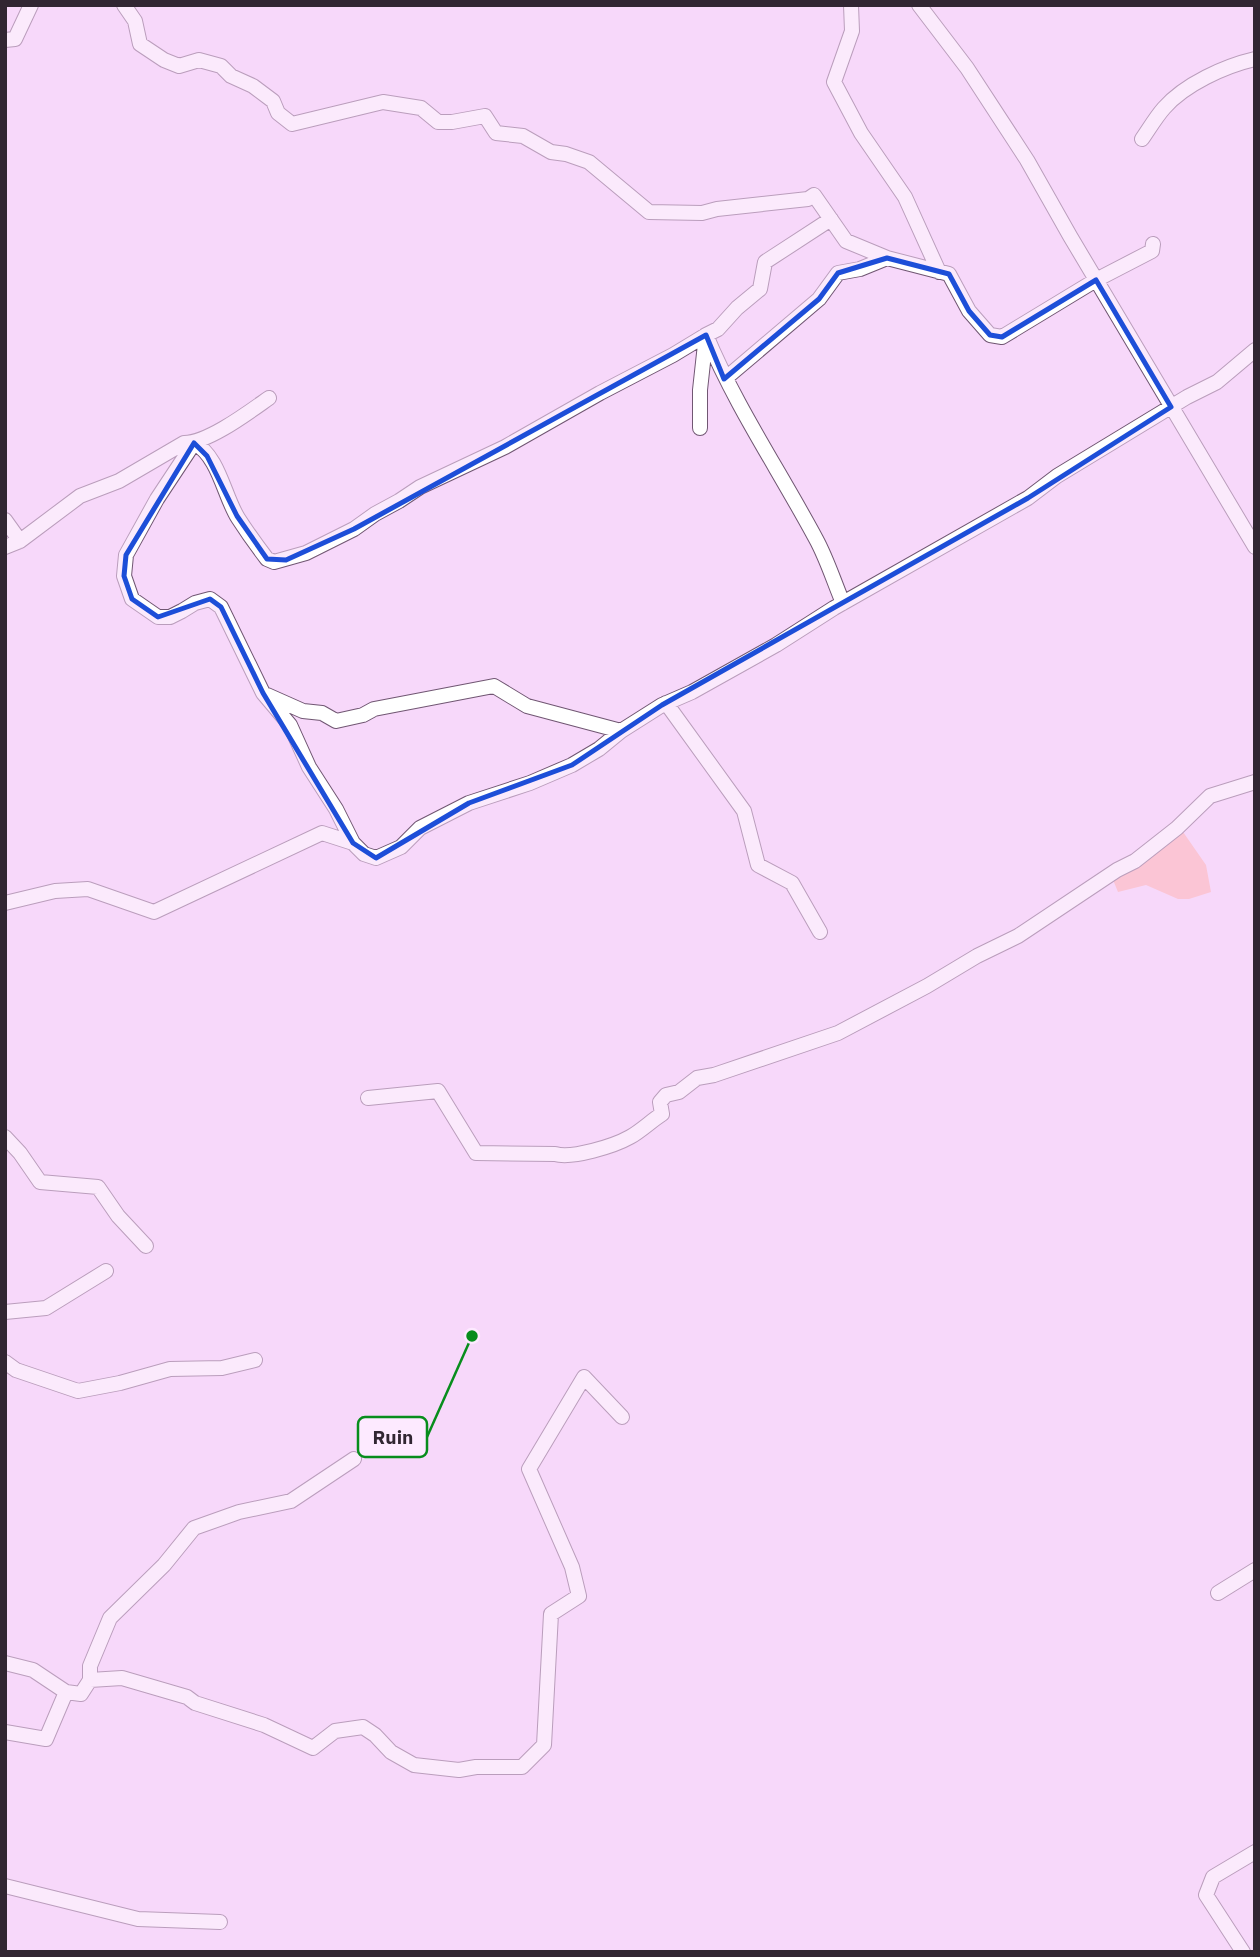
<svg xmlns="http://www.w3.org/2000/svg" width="1260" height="1957" font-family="'IBM Plex Sans',sans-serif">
	<rect width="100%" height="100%" fill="#f7d8fa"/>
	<!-- green -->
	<path fill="#feaea8" d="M1181,829L1206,865L1211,892L1189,899H1178L1146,885L1118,892L1111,875Z"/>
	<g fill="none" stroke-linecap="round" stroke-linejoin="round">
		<defs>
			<path id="minor" d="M124,5L135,21L140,44L164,60L179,66L199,60L221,66L231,76L253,86L273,101L278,113L292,124L383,102L421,108L438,122H452L485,116L496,133L523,136L551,152L566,154L589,162L649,212L702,213L717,209L808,199L814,195L846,241L887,258
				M851,5L852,31L834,82L861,133L905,197L939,272
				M919,5L967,68L1027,160L1070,236L1255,547
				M5,40L15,39L31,5
				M1142,139C1149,129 1156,117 1164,108C1185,84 1225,66 1255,59
				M726,378L819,299L838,273L860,269L887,258L949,274L969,311L990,335L1002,337L1096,280L1152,251L1153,244
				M700,428V390L706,335L718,329L737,308L760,289L765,262L831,219
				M194,443L157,499L126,555L124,576L132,599L158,617H170L182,611L195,603L210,599L221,607L263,693L290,725L309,767L336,809L353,843L364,854L376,858L401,847L420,828L469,803L530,783L572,765L599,749L621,731L662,705L692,692L776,645L834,608L1028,498L1057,476L1187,397L1217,382L1255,350
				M194,443C219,456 224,496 238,518C247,532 257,546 267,559L274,562L306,553L354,529L375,514L399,501L420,487L505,447L600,393L673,355L706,335C736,407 779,470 816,539C827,559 834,582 843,603
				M5,520L20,541
				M5,547L20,541L80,496L119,481L184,443C208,443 249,412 269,398
				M267,695L303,711L322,713L336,721L363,715L374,709L494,686L527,706L621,731
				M666,703L744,811L758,865L792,883L820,932
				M5,903L55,891L88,889L154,912L322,833L353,843
				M368,1098L438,1091L476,1153L555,1154C572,1159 614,1146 630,1137C641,1131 651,1121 662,1114L660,1102L666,1095L679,1092L697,1078L714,1075L838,1033L927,986L977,956L1018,936L1117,870L1135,861L1177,828L1210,796L1255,782
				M5,1137L20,1153L40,1182L98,1187L118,1216L146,1246
				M5,1312L46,1308L106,1271
				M5,1362L16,1370L78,1391L120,1383L170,1369L222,1368L255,1360
				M1218,1593L1255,1570
				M5,1663L33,1670L66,1692L81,1694L90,1680V1666L110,1618L164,1565L194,1528L239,1512L291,1501L354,1459
				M90,1680L122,1678L187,1697L195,1703L264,1725L313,1748L335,1731L363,1727L375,1735L391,1752L414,1765L459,1770L476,1767H522L544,1745L551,1614L579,1596L572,1567L529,1469L584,1377L622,1417
				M5,1732L46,1739L66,1692
				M5,1886L138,1919L220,1922
				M1243,1952L1206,1895L1213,1877L1255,1852"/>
		</defs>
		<!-- minor casing -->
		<use href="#minor" stroke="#705672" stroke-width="16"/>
		<!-- minor -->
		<use href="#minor" stroke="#fff" stroke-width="14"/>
	</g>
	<!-- marked area -->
	<path d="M0 0H1260V1957H0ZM887,258L949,274L969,311L990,335L1002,337L1096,280L1171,407L1028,498L662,705L572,765L469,803L376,858L353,843L263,693L221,607L210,599L158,617L132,599L124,576L126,555L194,443L207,456L237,516L267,559L286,560L354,529L706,335L724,379L819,299L838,273Z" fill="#f7d8fa" fill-opacity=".55" fill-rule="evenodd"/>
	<path fill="none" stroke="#1d4ed8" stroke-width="5" stroke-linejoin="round" d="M887,258L949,274L969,311L990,335L1002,337L1096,280L1171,407L1028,498L662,705L572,765L469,803L376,858L353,843L263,693L221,607L210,599L158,617L132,599L124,576L126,555L194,443L207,456L237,516L267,559L286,560L354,529L706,335L724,379L819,299L838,273Z"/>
	<!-- callouts -->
	<path fill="none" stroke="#078d1c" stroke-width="2.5" d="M472 1336L427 1437"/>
	<circle fill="#078d1c" stroke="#fdeaff" stroke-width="2.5" cx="472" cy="1336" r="7"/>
	<rect fill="#fdeaff" stroke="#078d1c" stroke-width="2.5" x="358" y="1417" width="69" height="40" rx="7"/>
	<g font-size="19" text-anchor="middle" font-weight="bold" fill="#312632">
		<text x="393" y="1444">Ruin</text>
	</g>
	<!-- border -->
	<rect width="1260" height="1957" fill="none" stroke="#312632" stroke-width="14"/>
</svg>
